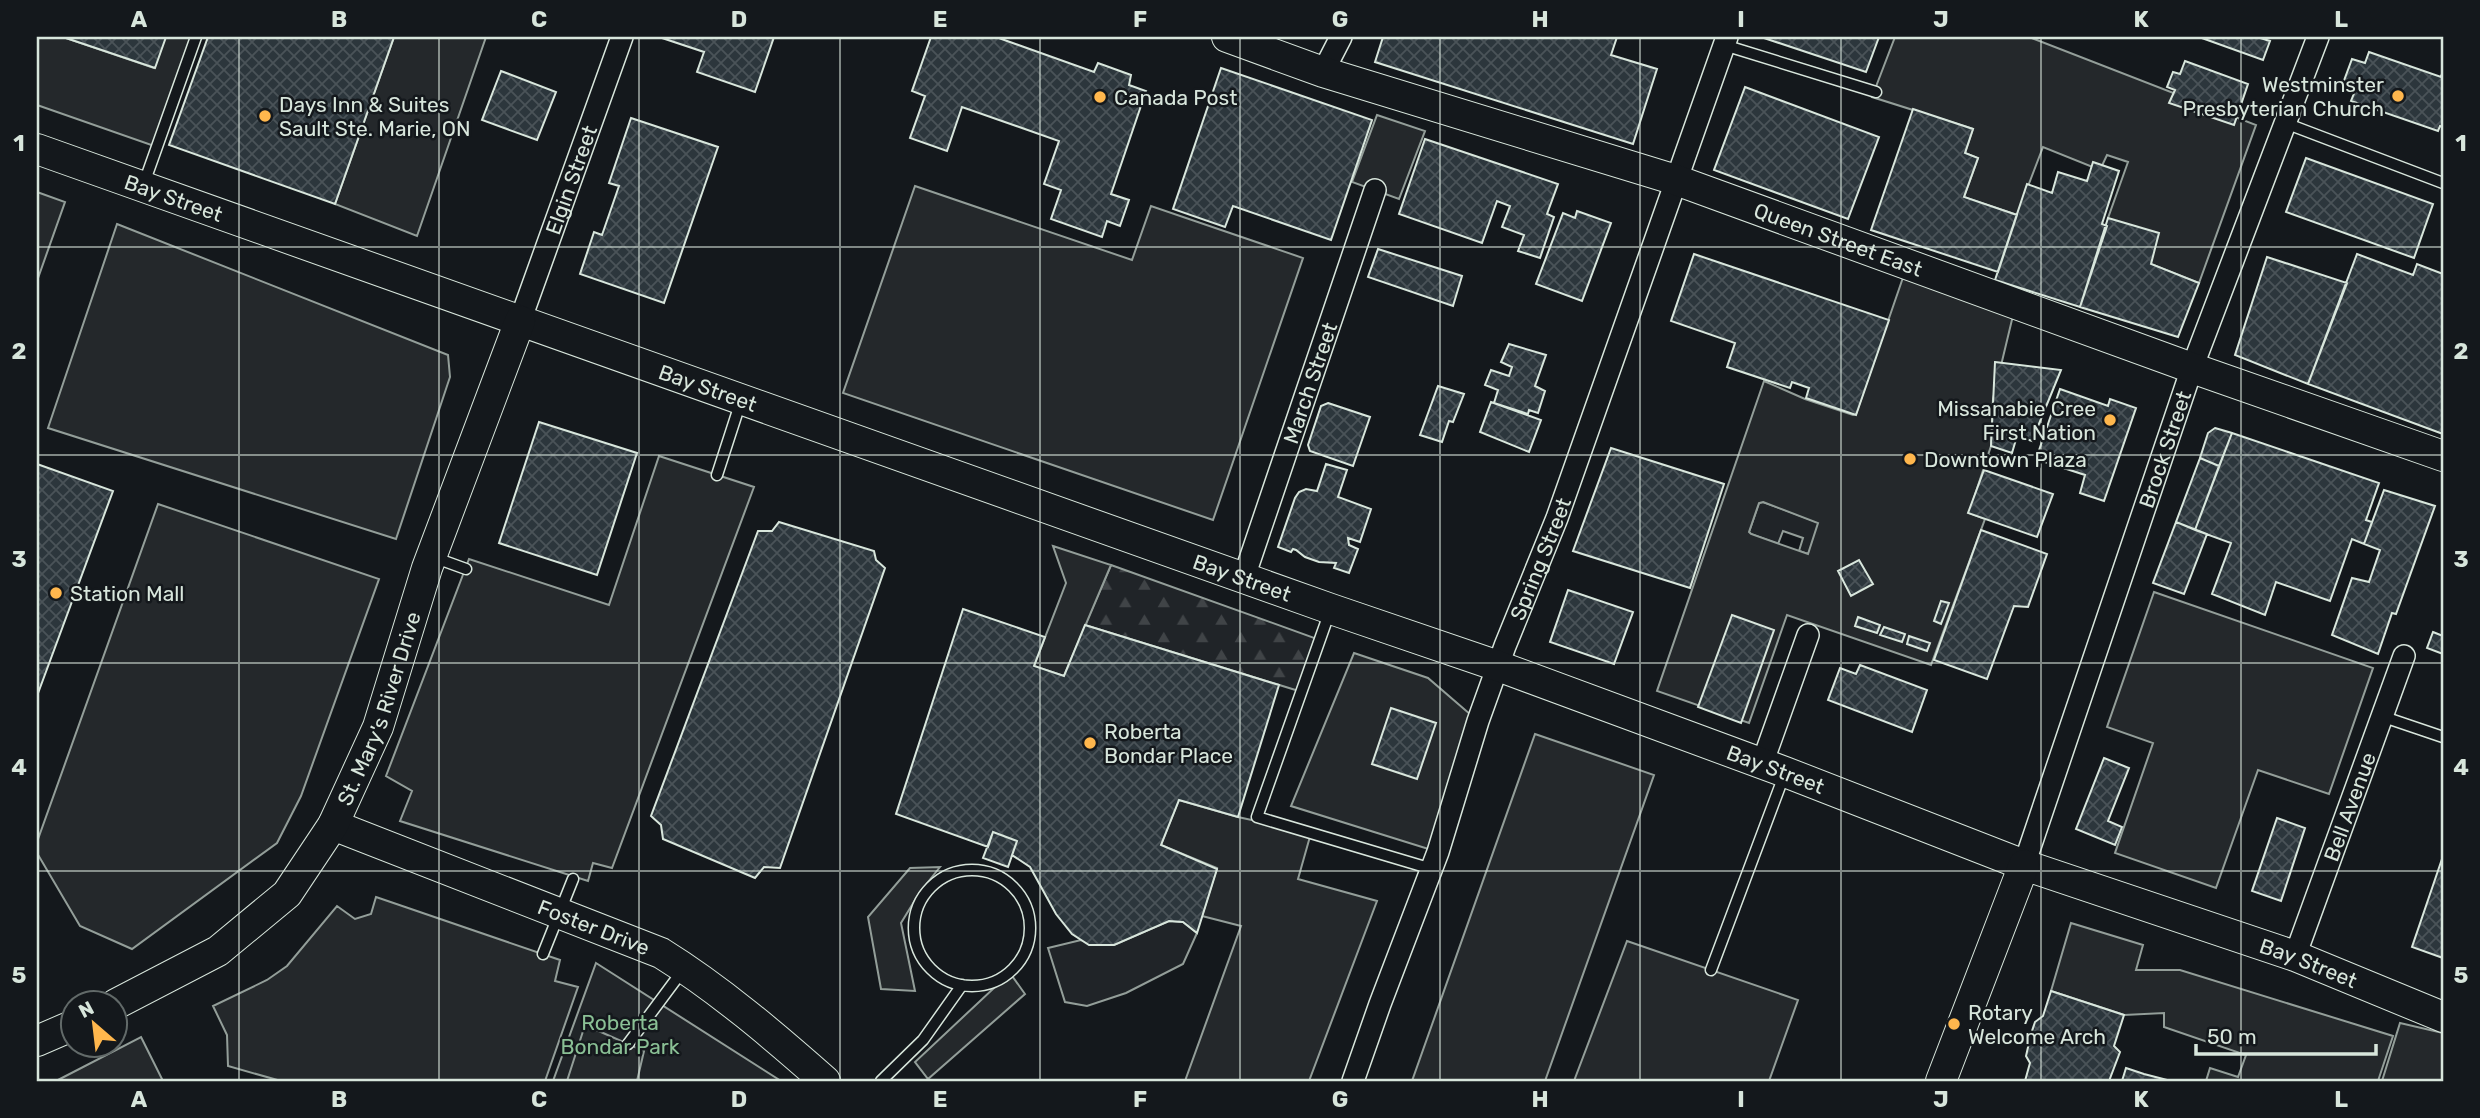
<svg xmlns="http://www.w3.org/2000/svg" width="2480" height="1118" font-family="Rubik,sans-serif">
	<defs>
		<pattern id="forest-firs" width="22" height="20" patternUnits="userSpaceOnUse" patternTransform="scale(1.75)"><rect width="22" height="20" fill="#202428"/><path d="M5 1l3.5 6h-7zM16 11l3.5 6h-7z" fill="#404447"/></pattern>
		<pattern id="building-cross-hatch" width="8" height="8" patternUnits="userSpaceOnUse" patternTransform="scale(1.75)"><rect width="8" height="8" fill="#2c363c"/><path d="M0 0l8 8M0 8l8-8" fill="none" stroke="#4a5358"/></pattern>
	</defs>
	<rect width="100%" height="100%" fill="#14181c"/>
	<!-- green -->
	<path fill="#202428" stroke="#939e99" stroke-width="2" d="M1763,502L1817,522L1828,530L1808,554L1799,551L1803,538L1783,531L1778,544L1751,534L1749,532L1759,503Z
		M1169,921L1183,922L1197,933L1183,964L1126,993L1087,1006L1065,1002L1048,948L1081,940L1114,945Z
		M596,963L781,1081H553Z"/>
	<!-- forest -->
	<path fill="url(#forest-firs)" stroke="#939e99" stroke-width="2" d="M1111,565L1320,640L1302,692L1085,625Z"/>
	<!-- parking -->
	<path fill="#24282b" stroke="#939e99" stroke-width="2" fill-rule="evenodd" d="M37,37H63L154,68L165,37H196L157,147L37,105Z
		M394,37H486L417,236L335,204Z
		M1895,37H2029L2256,125L2199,283L2151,264L2108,218L2128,162L2107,155L2100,170L2043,147L2017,215L1964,197L1978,158L1965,153L1973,129L1872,97Z
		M1377,115L1425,131L1399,199L1352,182Z
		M915,186L1132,260L1151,206L1303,258L1213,520L843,393Z
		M37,192L65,202L37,281Z
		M117,224L448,355L450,377L396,539L48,428Z
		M1908,263L2016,303L1993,399L1991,446L1969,513L1985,519L1931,665L1787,615L1749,723L1657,691L1764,381L1805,399L1853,415L1856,414ZM1763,502L1818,523L1808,554L1751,534L1749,532L1759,503Z
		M659,456L754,487L612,868L593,863L588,881L400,821L412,791L386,776L469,559L609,605Z
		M158,504L379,579L301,796L277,843L132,949L80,926L37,853V842Z
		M1053,546L1111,565L1064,676L1034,666L1066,583Z
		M2154,592L2373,668L2329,794L2258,770L2216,888L2115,853L2153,743L2107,727Z
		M1354,653L1428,678L1478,721L1438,852L1291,806Z
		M1535,734L1654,775L1545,1081H1412Z
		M1179,800L1238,817L1311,833L1298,879L1377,901L1309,1081H1185L1241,926L1202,916L1217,868L1161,845Z
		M940,867L920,892L901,923L915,991L881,989L868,917L910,868Z
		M376,897L560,960L555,981L578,987L545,1081H281L228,1066L227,1035L213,1006L267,980L287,966L337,906L355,919L371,914Z
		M2071,923L2143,945L2136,970H2180L2393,1036L2378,1081H2206L2210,1068L2238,1077L2246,1055L2164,1027V1013L2124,1015L2051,991Z
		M1627,941L1798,1000L1769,1081H1574Z
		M1010,973L1025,994L928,1079L915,1062Z
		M2400,1023L2443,1033V1081H2382Z
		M585,1025L644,1051L637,1081H567Z
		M141,1037L163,1081H56Z"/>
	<!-- building -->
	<path fill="url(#building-cross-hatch)" stroke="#d8e6dc" stroke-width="2" d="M63,37H166L155,68Z
		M208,37H394L335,204L169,145Z
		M659,37H774L755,92L697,72L704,52Z
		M931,37H996L1094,72L1098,63L1131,75L1129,85L1146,91L1111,194L1129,200L1120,226L1107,221L1102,237L1051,219L1061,190L1044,184L1059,141L962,107L947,151L910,138L925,96L912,91Z
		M1383,37H1617L1611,55L1657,69L1633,144L1375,62Z
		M1761,37H1879L1866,72Z
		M2199,37H2257L2270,41L2263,60Z
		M2369,52L2441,77L2443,70V127L2440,126L2438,131L2351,101L2355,91L2342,86L2352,59L2365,63Z
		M2185,61L2248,84L2234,125L2169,103L2175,90L2167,87L2173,72L2180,74Z
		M1221,68L1372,120L1331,240L1233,206L1225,227L1173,209Z
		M501,71L556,92L537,140L482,120Z
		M1745,87L1879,137L1848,219L1714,170Z
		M1913,109L1973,129L1965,153L1978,158L1964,197L2017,215L1998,272L1871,230Z
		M631,118L718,147L664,303L580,274L594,232L602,235L619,186L609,183Z
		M1425,139L1558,184L1547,214L1554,217L1540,258L1518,251L1524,235L1502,227L1510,206L1497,201L1482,243L1399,214Z
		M2306,158L2433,204L2414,258L2286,212Z
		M2093,162L2119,171L2102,224L2107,226L2080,307L1995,280L2027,184L2052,193L2058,172L2087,181Z
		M1577,211L1611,223L1582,301L1536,284L1563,213L1575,218Z
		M2108,218L2159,233L2151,264L2199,283L2178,337L2080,307Z
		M1378,249L1462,276L1453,306L1368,277Z
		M1694,254L1889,320L1856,415L1806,398L1809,388L1792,382L1790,388L1727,367L1735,343L1671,321Z
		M2357,254L2413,275L2417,264L2443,274V434L2308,384Z
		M2267,257L2347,283L2308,384L2235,355Z
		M1509,344L1546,355L1535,386L1545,391L1538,413L1529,410L1528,414L1494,403L1498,390L1485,385L1491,370L1509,376L1512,367L1501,362Z
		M1995,362L2061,370L2032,441L2017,436L2012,453L1991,446Z
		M1438,386L1464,394L1453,422L1449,421L1442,442L1420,435Z
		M2060,389L2108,406L2110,399L2136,408L2104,501L2080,493L2085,475L2036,459Z
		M1491,402L1541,420L1529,452L1480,432Z
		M1328,403L1370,417L1353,466L1310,451L1308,445L1321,406Z
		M539,422L637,453L597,575L499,543Z
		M2215,428L2232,433L2219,466L2200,458L2208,433Z
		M2232,433L2379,483L2366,520L2372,522L2364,544L2352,539L2330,601L2276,582L2265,615L2212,594L2231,543L2195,530Z
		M1611,448L1724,484L1690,588L1573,551Z
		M2200,458L2219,466L2195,530L2176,522Z
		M37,464L113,491L37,696Z
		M1326,464L1347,470L1338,497L1371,509L1360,542L1348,538L1349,545L1358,549L1349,573L1334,568L1336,563L1319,562L1305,557L1296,550L1293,549L1291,552L1278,547L1295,498L1299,492L1306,489L1317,491Z
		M1984,470L2053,494L2037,537L1968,513Z
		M2384,490L2435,506L2396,614L2392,613L2378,654L2332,635L2352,578L2369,582L2380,550L2364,544Z
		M779,522L874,551L876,560L885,568L780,868L764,867L755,878L663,839L661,825L651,816L758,531H772Z
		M2176,522L2207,534L2184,594L2153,583Z
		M1981,530L2047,554L2028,607L2014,606L1987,679L1934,660Z
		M1859,560L1873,584L1851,596L1838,571Z
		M1568,590L1633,612L1614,664L1550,642Z
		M1941,601L1949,603L1941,624L1934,621Z
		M963,609L1045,637L1034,666L1064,676L1085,625L1279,685L1238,817L1179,800L1161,845L1217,869L1197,933L1183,922L1169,921L1114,945H1089L1072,934L1056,914L1030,867L1012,855L1017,841L993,832L988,847L896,814Z
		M1732,615L1774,630L1741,723L1698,707Z
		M1858,617L1880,625L1877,633L1855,626Z
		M1884,627L1905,634L1902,642L1880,635Z
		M2433,632L2443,636V654L2427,648Z
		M1909,636L1930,643L1927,651L1907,644Z
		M1860,665L1927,690L1912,732L1828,700L1840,668L1856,674Z
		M1391,708L1436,723L1417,779L1372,764Z
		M2104,758L2129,768L2108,821L2122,827L2115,845L2076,829Z
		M2277,818L2305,828L2281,901L2252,891Z
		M993,832L1017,841L1008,867L983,858Z
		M2443,856V958L2412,947Z
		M2051,991L2124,1015L2114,1046L2120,1052L2109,1081H2025L2030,1063L2026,1056L2031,1034L2035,1022L2043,1016Z
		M2126,1068L2144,1074L2171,1081H2122Z"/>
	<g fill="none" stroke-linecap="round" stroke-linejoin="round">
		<defs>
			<path id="lane" d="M1724,45L1876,92
				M2285,123L2443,183
				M143,186L196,37
				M717,475L741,401
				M433,557L466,569
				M1330,611L1257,817L1432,869
				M2381,716L2443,737
				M914 928a58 58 0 1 1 116 0a58 58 0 1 1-116 0Z
				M543,954L573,879
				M1711,970L1785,773
				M628,1044L683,970
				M881,1081L923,1040L962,985"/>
			<g id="street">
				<path d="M1323,72L1341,37"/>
				<path id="s1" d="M520,321L622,37"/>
				<path id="s2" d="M1244,577L1375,190"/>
				<path d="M1762,764L1808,635"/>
				<path id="s3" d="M2024,865L2192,368L2318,37"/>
				<path id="s4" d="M2295,956L2404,656"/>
				<path id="s5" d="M1353,1081L1380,1004L1438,852L1478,721L1505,646L1557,518L1727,37"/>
			</g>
			<g id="secondary">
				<path id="s6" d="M1227,37L1323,72L1676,180L2192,368L2443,456"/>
				<path id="s7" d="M37,149L1331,609L1498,666L1785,772L2024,865L2295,956L2443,1017"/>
				<path id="s8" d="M333,825L661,953C719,989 774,1036 825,1081"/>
				<path id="s9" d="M116,1004L218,951L287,894L333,825L378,727L427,568L520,321"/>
				<path d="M37,1041L74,1025"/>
				<path d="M1941,1081L2024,865"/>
			</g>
		</defs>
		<!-- lane casing -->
		<use href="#lane" stroke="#d8e6dc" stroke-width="13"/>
		<!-- street casing -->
		<use href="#street" stroke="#d8e6dc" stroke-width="24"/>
		<!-- secondary casing -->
		<use href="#secondary" stroke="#d8e6dc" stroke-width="32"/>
		<!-- lane -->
		<use href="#lane" stroke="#14181c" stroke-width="10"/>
		<!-- street -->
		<use href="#street" stroke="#14181c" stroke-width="21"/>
		<!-- secondary -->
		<use href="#secondary" stroke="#14181c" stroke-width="30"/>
	</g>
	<!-- grid -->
	<path fill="none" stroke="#d8e6dc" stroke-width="2" stroke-opacity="0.55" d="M239,37V1081M439,37V1081M639,37V1081M840,37V1081M1040,37V1081M1240,37V1081M1440,37V1081M1640,37V1081M1841,37V1081M2041,37V1081M2241,37V1081M37,247H2443M37,455H2443M37,663H2443M37,871H2443"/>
	<!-- markers -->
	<g fill="#ffb74d" stroke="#14181c" stroke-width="2.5">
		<circle cx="2398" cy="96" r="7"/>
		<circle cx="1100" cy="97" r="7"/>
		<circle cx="265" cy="116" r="7"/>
		<circle cx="2110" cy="420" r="7"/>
		<circle cx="1910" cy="459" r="7"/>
		<circle cx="56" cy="593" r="7"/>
		<circle cx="1090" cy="743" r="7"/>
		<circle cx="1954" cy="1024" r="7"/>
	</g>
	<g text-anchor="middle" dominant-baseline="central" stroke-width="5" stroke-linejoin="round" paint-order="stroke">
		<!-- poi labels -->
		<g font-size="21" fill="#d8e6dc" stroke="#14181c" text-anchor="start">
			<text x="2384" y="84" text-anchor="end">Westminster<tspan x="2384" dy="24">Presbyterian Church</tspan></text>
			<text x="1114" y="97">Canada Post</text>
			<text x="279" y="104">Days Inn &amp; Suites<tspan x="279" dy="24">Sault Ste. Marie, ON</tspan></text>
			<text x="2096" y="408" text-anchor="end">Missanabie Cree<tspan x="2096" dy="24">First Nation</tspan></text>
			<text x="1924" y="459">Downtown Plaza</text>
			<text x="70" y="593">Station Mall</text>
			<text x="1104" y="731">Roberta<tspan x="1104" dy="24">Bondar Place</tspan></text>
			<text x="1968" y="1012">Rotary<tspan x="1968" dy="24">Welcome Arch</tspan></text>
		</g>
		<!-- street labels -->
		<g font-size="21" fill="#d8e6dc" stroke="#14181c">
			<text stroke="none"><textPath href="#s1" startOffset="150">Elgin Street</textPath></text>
			<text stroke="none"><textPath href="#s7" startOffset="145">Bay Street</textPath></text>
			<text stroke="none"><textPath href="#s6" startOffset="644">Queen Street East</textPath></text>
			<text stroke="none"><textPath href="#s2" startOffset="205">March Street</textPath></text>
			<text stroke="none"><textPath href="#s7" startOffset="712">Bay Street</textPath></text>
			<text stroke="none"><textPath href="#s3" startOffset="439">Brock Street</textPath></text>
			<text stroke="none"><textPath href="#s5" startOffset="555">Spring Street</textPath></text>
			<text stroke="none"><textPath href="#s7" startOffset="1279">Bay Street</textPath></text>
			<text stroke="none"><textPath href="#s9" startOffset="413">St. Mary's River Drive</textPath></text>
			<text stroke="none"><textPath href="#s7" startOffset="1846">Bay Street</textPath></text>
			<text stroke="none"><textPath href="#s4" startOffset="159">Bell Avenue</textPath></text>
			<text stroke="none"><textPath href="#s8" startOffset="280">Foster Drive</textPath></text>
			<text stroke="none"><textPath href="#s7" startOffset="2413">Bay Street</textPath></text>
		</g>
		<!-- park labels -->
		<g font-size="21" fill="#8ac095" stroke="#14181c">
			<text x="620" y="1022">Roberta<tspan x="620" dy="24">Bondar Park</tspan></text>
		</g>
	</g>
	<!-- border -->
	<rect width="2480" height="1118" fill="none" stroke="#14181c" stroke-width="77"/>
	<!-- north arrow -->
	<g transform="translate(94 1024) rotate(332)"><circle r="33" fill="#14181c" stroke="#626a69" stroke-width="2"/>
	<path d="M0-5L12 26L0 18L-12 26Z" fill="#ffb74d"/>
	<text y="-10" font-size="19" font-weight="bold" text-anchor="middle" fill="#d8e6dc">N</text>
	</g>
	<!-- scale -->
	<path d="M2196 1044v10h180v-10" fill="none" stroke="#d8e6dc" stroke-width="3.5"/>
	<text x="2207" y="1044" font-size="21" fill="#d8e6dc" stroke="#14181c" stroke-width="5" paint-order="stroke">50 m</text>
	<rect x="38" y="38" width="2404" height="1042" fill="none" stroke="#d8e6dc" stroke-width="2.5"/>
	<g font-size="23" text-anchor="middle" font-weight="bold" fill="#d8e6dc">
		<text x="139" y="27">A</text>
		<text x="339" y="27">B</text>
		<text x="539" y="27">C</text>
		<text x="739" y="27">D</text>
		<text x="940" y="27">E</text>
		<text x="1140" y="27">F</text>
		<text x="1340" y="27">G</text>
		<text x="1540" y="27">H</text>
		<text x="1741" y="27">I</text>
		<text x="1941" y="27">J</text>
		<text x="2141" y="27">K</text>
		<text x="2341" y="27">L</text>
		<text x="19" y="151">1</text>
		<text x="2461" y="151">1</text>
		<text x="19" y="359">2</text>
		<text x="2461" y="359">2</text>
		<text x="19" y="567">3</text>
		<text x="2461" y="567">3</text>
		<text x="19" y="775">4</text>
		<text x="2461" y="775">4</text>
		<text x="19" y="983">5</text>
		<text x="2461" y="983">5</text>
		<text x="139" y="1107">A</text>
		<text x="339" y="1107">B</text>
		<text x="539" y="1107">C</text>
		<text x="739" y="1107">D</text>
		<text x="940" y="1107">E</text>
		<text x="1140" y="1107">F</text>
		<text x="1340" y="1107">G</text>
		<text x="1540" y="1107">H</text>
		<text x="1741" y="1107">I</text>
		<text x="1941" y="1107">J</text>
		<text x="2141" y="1107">K</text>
		<text x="2341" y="1107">L</text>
	</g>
</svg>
